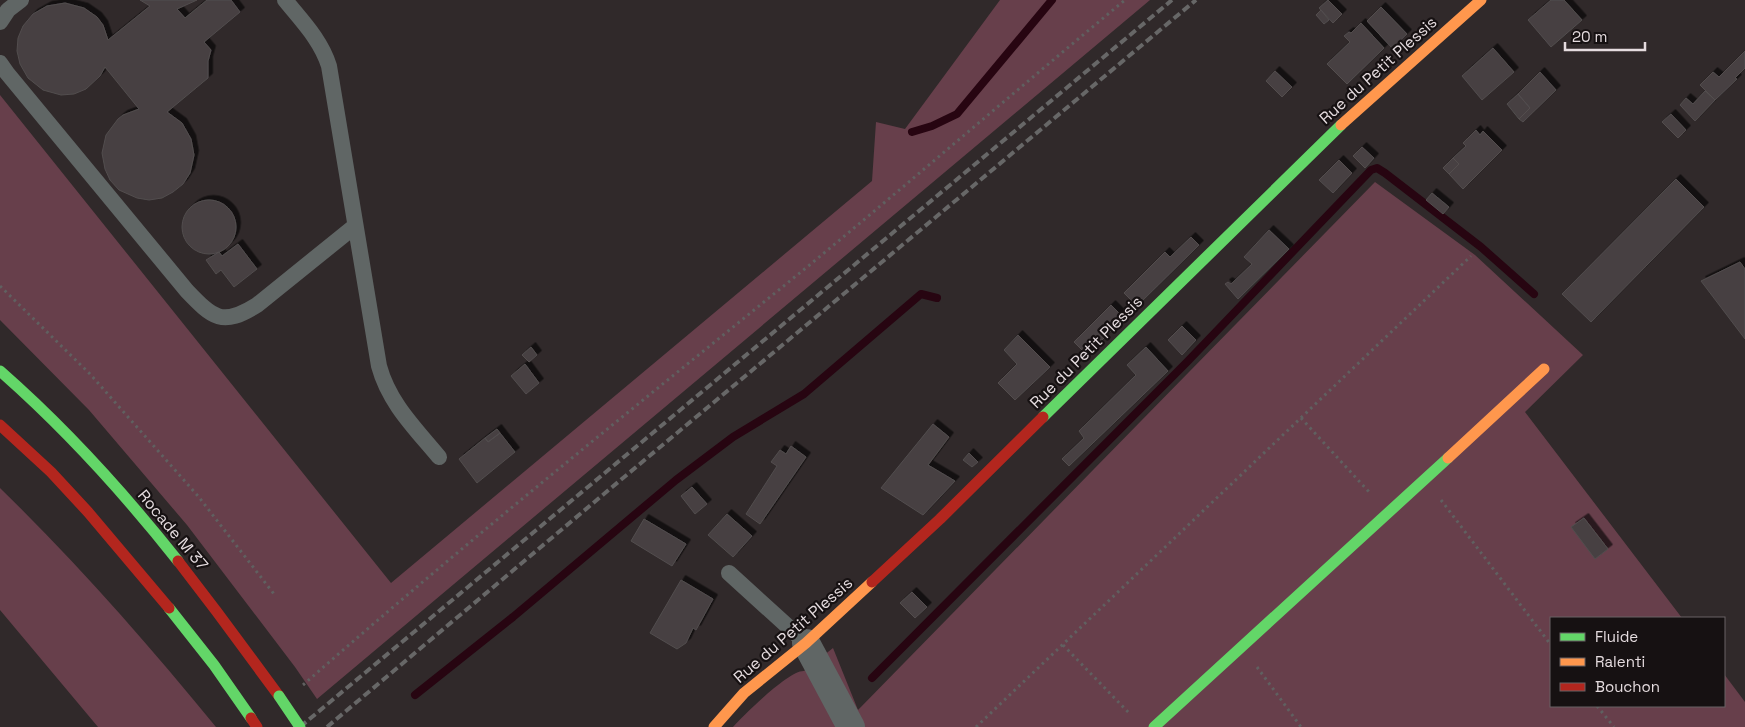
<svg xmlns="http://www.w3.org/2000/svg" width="1745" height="727" font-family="'Space Grotesk',sans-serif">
	<defs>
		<filter id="shadow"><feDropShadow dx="4.5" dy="-4.5" stdDeviation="0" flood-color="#0009"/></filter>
	</defs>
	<rect width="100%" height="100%" fill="#30292a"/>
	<!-- green -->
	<path fill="#673f4b" d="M1000,0H1150L317,699L295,667L187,525L89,410L0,320V95L391,583L872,181L876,122L905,129Z
		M1375,182L1475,255L1583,355L1525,412L1682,618H1551V706H1724V674L1745,702V727H733C744,715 789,670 804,671L833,648L858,710Z
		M0,488C77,563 148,644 216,727H98L0,610Z"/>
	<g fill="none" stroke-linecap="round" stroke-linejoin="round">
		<!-- stream -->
		<path stroke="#270511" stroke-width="8" d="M912,132L932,126L957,114L1052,0
			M872,678L1187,362L1371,170L1377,168L1385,173L1481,247L1534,294
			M415,695L513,617L676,480L733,437L804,394L921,294L937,298"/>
	</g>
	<!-- building -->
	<path fill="#464142" stroke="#524d4e" filter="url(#shadow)" d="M140,0H197L177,9L185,18L207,0H231L240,12L204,42L211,50L208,61V78L167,112L182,123L191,139L194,155L190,173L183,184L173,192L162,198L149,200L137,198L119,190L110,180L105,169L102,153L106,135L118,119L123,115L139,109L105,67L100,76L86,89L74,94L61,95L43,90L28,78L20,64L17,51L18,38L23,26L33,14L47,6L65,3L84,8L97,17L103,25L108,40L150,6Z
		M1328,0L1342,14L1333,23L1319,8Z
		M1551,0H1564L1582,20L1551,47L1528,20Z
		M1381,7L1407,34L1392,48L1367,21Z
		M1321,10L1329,20L1324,24L1316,15Z
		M1361,23L1384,48L1347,84L1327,64L1350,42L1344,36L1349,32L1351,33Z
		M1493,48L1514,72L1482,100L1462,76Z
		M1745,51V68L1735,78L1737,79L1715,100L1700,85L1713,72L1719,77Z
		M1275,71L1292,87L1282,97L1266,81Z
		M1540,72L1556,90L1523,122L1519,119L1530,108L1518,94Z
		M1705,91L1715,100L1695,121L1680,105L1686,98L1693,104Z
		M1518,94L1530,108L1519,119L1507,104Z
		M1671,114L1686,130L1678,138L1662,122Z
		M1476,130L1480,135L1483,131L1502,150L1463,189L1449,174L1459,164L1453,158L1466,146L1463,143Z
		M1362,147L1374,158L1365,168L1353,156Z
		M1453,158L1459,164L1449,174L1443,168Z
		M1339,160L1352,173L1333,193L1319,180Z
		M1676,179L1704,207L1591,322L1562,294Z
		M1432,193L1449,207L1443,214L1426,200Z
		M182 227a27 27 0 1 1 54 0a27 27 0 1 1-54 0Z
		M1269,230L1289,249L1238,299L1225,284L1228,282L1231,284L1252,264L1244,257Z
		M1191,237L1199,245L1137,306L1124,293L1165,252L1170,257Z
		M238,244L257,269L234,287L221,270L216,274L206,260L219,252L222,256Z
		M1740,262L1745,269V339L1701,281Z
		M1111,305L1124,318L1087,355L1074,342Z
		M1182,326L1196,340L1182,355L1168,340Z
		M1018,335L1050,367L1015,400L998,383L1017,364L1004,350Z
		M531,347L537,355L529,362L522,355Z
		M1146,347L1168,371L1069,466L1062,459L1084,438L1079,431L1136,375L1127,365Z
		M525,364L539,383L526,394L511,376Z
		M933,424L949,437L928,465L955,481L923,515L881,488Z
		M497,429L500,433L488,442L485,438Z
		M500,433L515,452L477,483L459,459L485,438L488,442Z
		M791,446L806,457L760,524L746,514L777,466L771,462L780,450L786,454Z
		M969,453L978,462L972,467L963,460Z
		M692,487L707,504L695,514L681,496Z
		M727,514L752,536L733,557L708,535Z
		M1584,518L1608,549L1595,559L1571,527Z
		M644,519L686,544L672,566L631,541Z
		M681,580L713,599L696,630L693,628L686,643L677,649L650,633Z
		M912,592L927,607L915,618L900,603Z"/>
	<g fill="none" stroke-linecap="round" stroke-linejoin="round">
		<!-- path -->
		<path stroke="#606060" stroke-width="3" stroke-dasharray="2.5 4" stroke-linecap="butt" d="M0,286L90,374L198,496L274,594
			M1301,418L1370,493
			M1441,500L1551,645
			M1063,645L1130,714
			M1257,667L1301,727
			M303,685C469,539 641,402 812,263C917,176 1020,87 1125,0
			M1597,706L1614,727
			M976,727L1471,256"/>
		<!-- lane -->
		<path stroke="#606665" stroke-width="16" d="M285,0C302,21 321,40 329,66L379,366C389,403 415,428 439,457
			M0,22L8,10L21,0
			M0,63L7,73L187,291C213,318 222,327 257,305L355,226
			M729,573L806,643"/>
		<!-- street -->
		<path stroke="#606665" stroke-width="28" d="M806,643L851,727"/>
		<!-- fast -->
		<path stroke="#63d668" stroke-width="11" d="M0,371C65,428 124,493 178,561
			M1043,417L1341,125
			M169,608L214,665L251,718
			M1154,727L1448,458"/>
		<!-- slow -->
		<path stroke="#ff974d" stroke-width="11" d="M1341,125L1481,0
			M1448,458L1544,369
			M714,727L744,693L806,643L872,582"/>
		<!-- jam -->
		<path stroke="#b3261e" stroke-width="11" d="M0,425L51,472L88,512L169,608
			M178,561L217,612L279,696
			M872,582L940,519L1043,417"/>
		<!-- rail -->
		<path stroke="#676767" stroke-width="4" stroke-dasharray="8 4" stroke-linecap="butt" d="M300,727L1172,0
			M327,727L611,488L1196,0"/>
		<!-- fast-bridge -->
		<path stroke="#63d668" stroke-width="11" d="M279,696L300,727"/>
		<!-- jam-bridge -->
		<path stroke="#b3261e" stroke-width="11" d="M251,718L257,727"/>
	</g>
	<g text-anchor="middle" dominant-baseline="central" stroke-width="4.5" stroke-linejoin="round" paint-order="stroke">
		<!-- street labels -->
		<g font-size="16" fill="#e5dcdf" stroke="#161112">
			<text transform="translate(1378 70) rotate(-42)">Rue du Petit Plessis</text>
			<text transform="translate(1086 352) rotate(-45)">Rue du Petit Plessis</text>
			<text transform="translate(173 530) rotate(50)">Rocade M 37</text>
			<text transform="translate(793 630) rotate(-41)">Rue du Petit Plessis</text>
		</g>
	</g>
	<!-- legend -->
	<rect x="1550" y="617" width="175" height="90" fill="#161112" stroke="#696264"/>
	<rect x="1560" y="633" width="25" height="8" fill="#63d668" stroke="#696264"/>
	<text x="1595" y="642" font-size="15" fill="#e5dcdf">Fluide</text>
	<rect x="1560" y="658" width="25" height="8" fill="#ff974d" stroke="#696264"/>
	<text x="1595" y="667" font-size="15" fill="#e5dcdf">Ralenti</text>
	<rect x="1560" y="683" width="25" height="8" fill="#b3261e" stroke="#696264"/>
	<text x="1595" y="692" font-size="15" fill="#e5dcdf">Bouchon</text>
	<!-- scale -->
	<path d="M1565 42v8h80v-8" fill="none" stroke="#e5dcdf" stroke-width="2.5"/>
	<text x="1572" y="42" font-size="15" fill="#e5dcdf" stroke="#161112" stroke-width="4" paint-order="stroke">20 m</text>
</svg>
